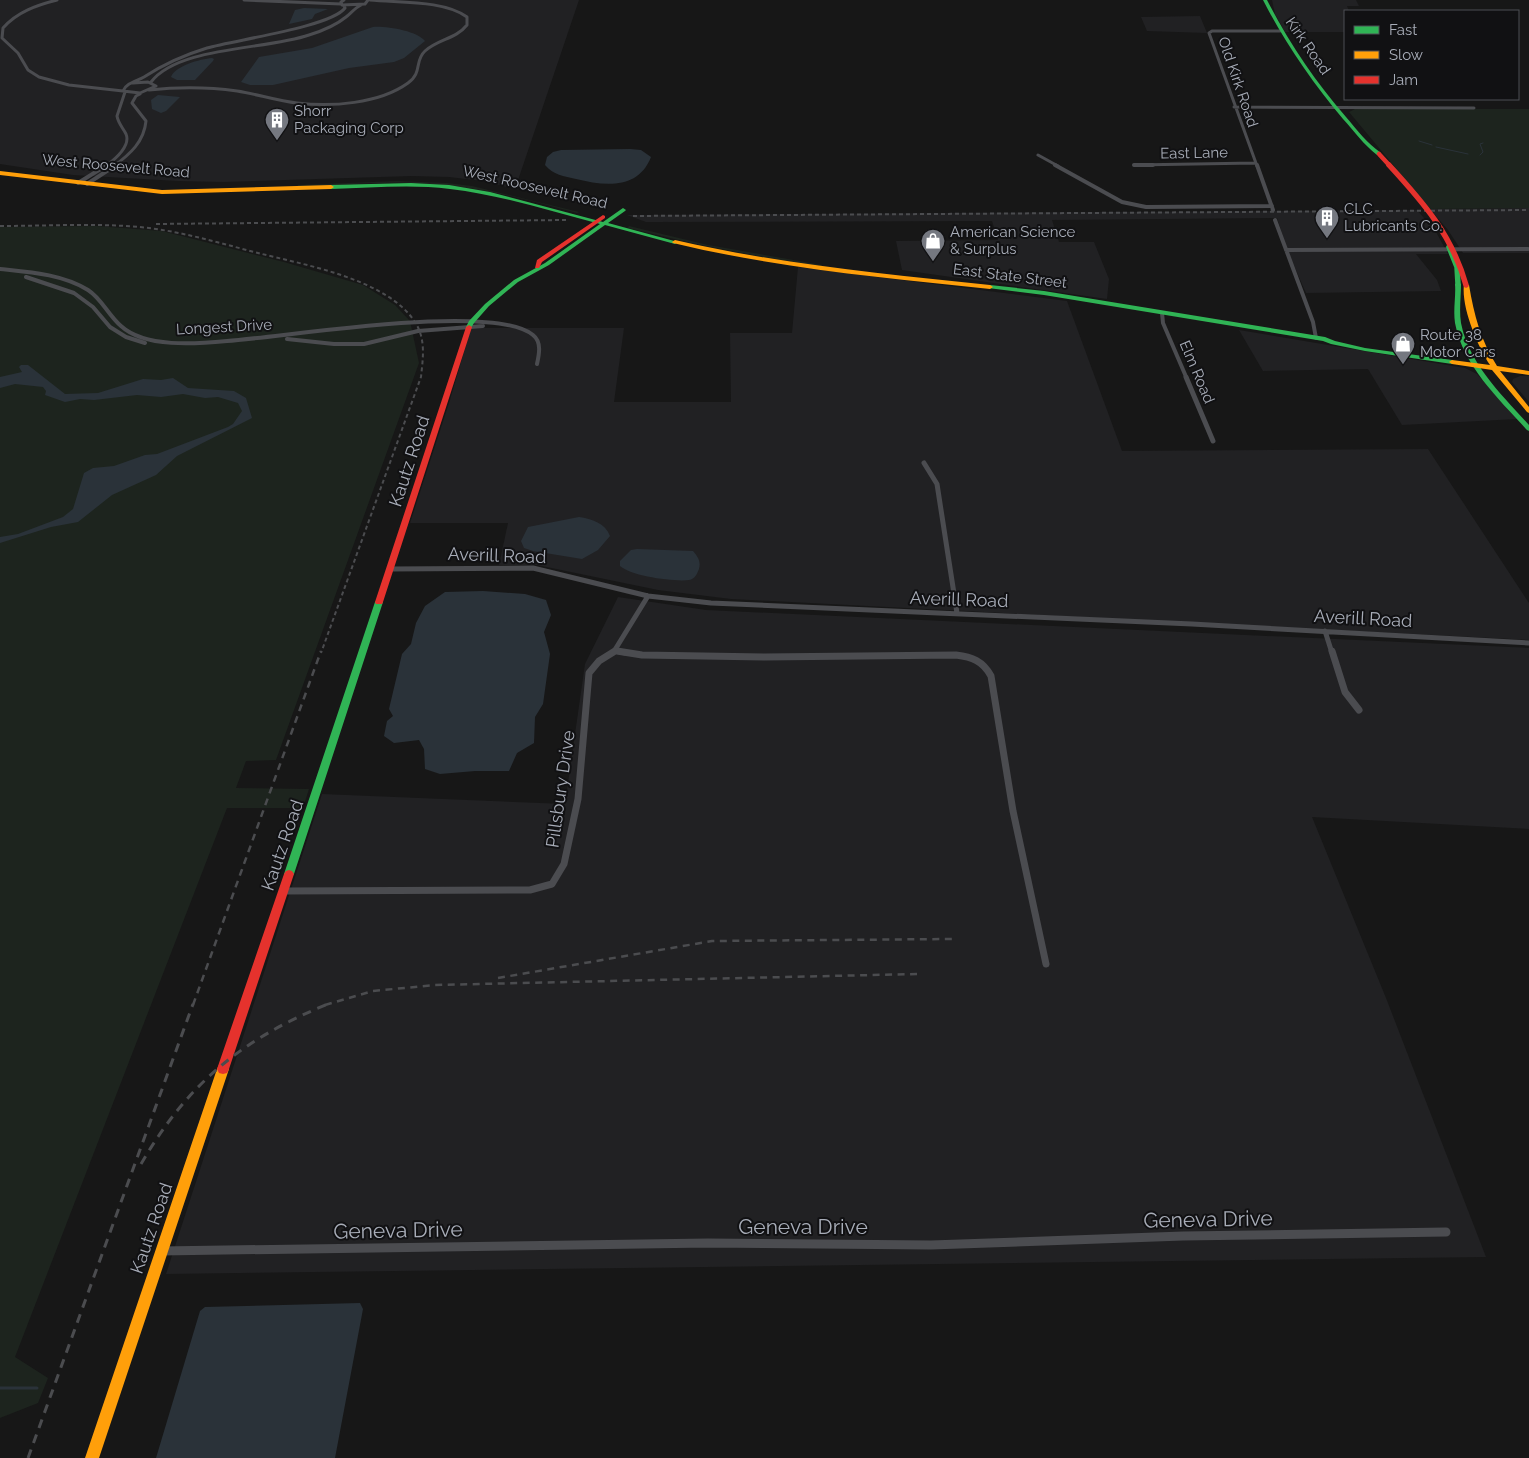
<svg xmlns="http://www.w3.org/2000/svg" width="1529" height="1458" font-family="Raleway,sans-serif">
	<rect width="100%" height="100%" fill="#171717"/>
	<!-- built -->
	<path fill="#212123" d="M0,0H579L515,189L483,181L449,177L412,176L223,182L178,181L73,175L0,164Z
		M1272,0H1356L1359,6H1347L1349,11H1345V32H1285L1275,14Z
		M1200,16L1207,33L1147,31L1141,17Z
		M1529,208V253H1463L1448,230L1430,209Z
		M1417,210L1436,232L1448,254H1416L1437,280L1441,291L1306,293L1288,252L1277,218L1052,220L1059,242H1094L1109,279L1107,299L902,270L896,241L998,240L992,221L646,222L627,215Z
		M798,267L1067,301L1122,451L1428,449L1529,603V640L731,599L658,590L537,565H499L508,523H410L449,403L471,328H624L614,402H731L730,333H792Z
		M1239,330L1465,368L1477,374L1517,419L1402,425L1368,369L1263,371Z
		M1520,376H1529V402L1512,382L1513,379Z
		M618,597L706,610L1529,648V829L1312,817L1386,998L1486,1257L166,1274L322,794L565,804L585,664Z"/>
	<!-- green -->
	<path fill="#1d241e" d="M1355,109H1529V208L1430,209L1349,112Z
		M397,181L447,183L472,186L579,212L577,213C533,201 488,189 443,185C394,180 345,185 297,187L298,185Z
		M97,226L162,231L284,262L363,285L395,305L410,321L419,363L276,760L246,761L236,788L309,789L303,808H227L15,1357L48,1378L38,1403L0,1418V227Z
		M629,226L708,245L822,265L821,266C755,257 692,244 628,228Z"/>
	<!-- water -->
	<path fill="#2a3239" d="M304,8L328,9L315,14L312,19L289,24L295,10Z
		M373,27C387,26 417,31 425,41L404,58L394,62L349,68L273,85H250L241,82L259,57L312,48Z
		M212,58L214,59L213,61L195,80H177L171,77C175,66 200,59 212,58Z
		M158,95L180,97L166,111L161,113L152,109L151,100Z
		M630,149L641,150L651,157C638,190 605,186 576,179C564,176 553,175 545,165L547,157L553,152L561,150Z
		M21,365H28L65,394L98,393L143,379L161,380L173,378L188,388L234,391L246,398L252,418L177,456L156,475L112,495L78,522L51,527L0,543V537L18,534L63,517L73,509L84,473L93,468L114,466L145,455L157,454L228,427L233,424L242,411L238,403L218,397L205,398L183,394L161,397L137,395L94,400L80,399L65,402L45,395L46,391L43,387L15,384L0,388V377L22,372L19,367Z
		M579,517C592,519 605,523 610,536L598,550L582,559L533,551L524,548L521,541L528,527Z
		M637,549L693,551C698,557 701,561 699,569C697,574 695,579 689,580C674,582 631,576 620,566V561L631,550Z
		M483,591L525,594L546,600L551,615L544,632L550,654L543,704L535,717L534,743L517,753L509,771H475L440,774L425,769L424,749L419,740L394,743L384,736L387,721L393,716L389,709L402,654L411,644L416,623L425,606L445,592Z
		M360,1303L363,1309L335,1458H156L200,1311L205,1307Z"/>
	<g fill="none" stroke-linecap="round" stroke-linejoin="round">
		<!-- stream-far1 -->
		<path stroke="#2a3239" stroke-width="1" d="M1419,141L1432,145
			M1436,147L1468,154
			M1480,155L1483,152L1480,144L1483,143"/>
		<!-- stream -->
		<path stroke="#2a3239" stroke-width="3" d="M0,1388H37"/>
		<!-- street-far4 -->
		<path stroke="#4b4c50" stroke-width="3" d="M57,0C37,5 17,12 3,28L2,38L18,53L28,70L39,77L69,85L123,91
			M244,0L341,4
			M344,0L341,2L342,5L365,4L368,0
			M151,82C179,46 266,50 309,35C322,31 335,26 346,17C351,13 355,8 361,5
			M133,83L148,82L156,86L140,93L123,91C126,83 137,81 144,77C164,64 184,55 207,48C234,40 331,27 345,8L344,6
			M149,90C178,87 208,87 237,91C257,94 277,101 297,103C331,107 379,104 408,83C423,72 414,61 425,51C438,39 456,39 467,25V17C444,0 399,3 370,0
			M1234,107L1474,108
			M1038,155L1058,166
			M1134,165L1255,163
			M106,166C114,160 131,146 126,134C123,128 118,123 117,116L125,92
			M114,166C130,154 144,142 146,121L132,103L136,96L140,94
			M1257,166L1209,33L1212,31H1280"/>
		<!-- street-far3 -->
		<path stroke="#4b4c50" stroke-width="4" d="M1055,165L1122,202L1146,207L1272,206
			M1134,165H1153
			M1257,165L1273,210
			M78,183L107,165
			M87,184L116,165
			M1275,220L1313,322L1316,338
			M1286,250L1528,249
			M0,269C29,272 62,274 88,290C102,299 108,315 121,326C145,348 196,344 227,341C286,337 492,302 533,335C542,342 539,355 537,364
			M26,277L74,293L93,307L110,327L126,337L145,343
			M1162,313L1163,323L1187,379
			M287,339L334,344H364L418,331L483,326"/>
		<!-- street-far2 -->
		<path stroke="#4b4c50" stroke-width="5" d="M1186,377L1213,441
			M924,463L937,484L957,613
			M390,569L533,568L648,596L711,603L1192,624L1529,643
			M1325,631L1332,653
			M615,651L625,653
			M613,653L648,596"/>
		<!-- street-far1 -->
		<path stroke="#4b4c50" stroke-width="7" d="M617,651L642,655L764,657L956,655C972,657 983,661 991,676L1013,811L1046,964
			M1332,651L1345,692L1359,710
			M283,891L530,890L552,884L564,864L578,799L589,673L599,661L615,651"/>
		<!-- street -->
		<path stroke="#4b4c50" stroke-width="9" d="M161,1251L708,1243L931,1245L1183,1236L1446,1232"/>
		<!-- fast -->
		<path fill="#30b455" fill-rule="evenodd" d="M1263,0H1267C1289,43 1315,81 1346,117C1357,130 1367,143 1381,153V155H1377C1364,145 1354,131 1343,119C1312,82 1285,43 1263,0Z
			M411,183L449,185L490,192L603,222L623,208L626,210L625,211L608,223L678,242L675,244L605,225L549,265L518,282L489,306L474,323L471,328L469,329L466,327L469,321L485,304L514,280L545,263L600,224C550,211 501,195 450,189C411,184 370,188 331,189L328,187L331,185Z
			M1458,282L1461,284C1461,297 1459,310 1461,323C1469,364 1502,395 1529,425V431L1527,430C1499,399 1463,366 1455,323C1453,310 1456,297 1455,284Z
			M990,285L1044,291L1325,337L1335,341L1365,348L1452,360L1455,362L1452,364L1365,351L1331,344L1323,341L1044,295L988,288L987,287Z
			M379,599L383,602L294,874L292,877L289,878L286,877L284,874L375,602Z"/>
		<!-- slow -->
		<path fill="#ff9f0a" fill-rule="evenodd" d="M0,171L162,190L331,185L334,187L331,189L162,194L0,175Z
			M675,240C779,264 884,274 990,285L993,287L990,289C884,278 777,268 673,243L672,242Z
			M1464,284L1469,285C1474,315 1481,341 1497,366L1529,371V375L1500,371L1529,407V413L1527,412L1492,370L1452,364L1449,362L1452,360L1490,365C1477,345 1461,307 1464,284Z
			M223,1064L227,1065L229,1069L99,1458H85L217,1069L219,1065Z"/>
		<!-- jam -->
		<path fill="#e5322d" fill-rule="evenodd" d="M603,215L605,216V218L542,262L539,268H535L537,260Z
			M469,325L472,327L383,602L382,604H376L375,602L466,327Z
			M289,870L292,871L294,874L229,1069L227,1073L223,1074L219,1073L217,1069L284,874L286,871Z"/>
		<!-- rail-far2 -->
		<path stroke="#4b4c4f" stroke-width="2" stroke-dasharray="4 3" stroke-linecap="butt" d="M633,216L1529,210
			M156,224L566,220
			M0,226C47,226 94,223 140,227C181,231 219,243 258,253C305,265 387,279 415,322C426,339 423,358 421,377L321,653"/>
		<!-- rail-far1 -->
		<path stroke="#4b4c4f" stroke-width="2.5" stroke-dasharray="7 5.5" stroke-linecap="butt" d="M498,978L712,941L952,939
			M193,1005L321,651
			M325,1005L373,991L435,985L917,974"/>
		<!-- rail -->
		<path stroke="#4b4c4f" stroke-width="3" stroke-dasharray="9 7" stroke-linecap="butt" d="M141,1164C188,1083 242,1039 328,1004
			M28,1458L193,1004"/>
		<!-- fast-bridge -->
		<path stroke="#30b455" stroke-width="5.5" d="M1449,247L1457,267L1458,284"/>
		<!-- jam-bridge-far1 -->
		<path stroke="#e5322d" stroke-width="4.5" d="M1379,154L1390,166"/>
		<!-- jam-bridge -->
		<path stroke="#e5322d" stroke-width="5.5" d="M1389,165C1423,202 1452,235 1466,285"/>
	</g>
	<!-- icons -->
	<defs>
		<symbol id="building-pin" viewBox="-11 -11 22 30"><path d="M0 17L-7.5 6A9.5 9.5 0 1 1 7.5 6Z" fill="#757880" stroke="#111113"/><path d="M-4-6H4V6H1V3H-1V6H-4ZM-2.5-4.3h1.7v1.8h-1.7ZM.8-4.3h1.7v1.8H.8ZM-2.5-1h1.7V.8h-1.7ZM.8-1h1.7V.8H.8Z" fill="#fff"/></symbol>
		<symbol id="shop-pin" viewBox="-11 -11 22 30"><path d="M0 17L-7.5 6A9.5 9.5 0 1 1 7.5 6Z" fill="#757880" stroke="#111113"/><path d="M-5-2.5h2.3a2.7 3.5 0 0 1 5.4 0H5L5.5 6h-11ZM-1.5-2.5h3a1.5 2.3 0 0 0-3 0Z" fill="#fff"/></symbol>
	</defs>
	<g fill-rule="evenodd">
		<use href="#building-pin" x="263" y="106" width="28" height="38"/>
		<use href="#building-pin" x="1313" y="204" width="28" height="38"/>
		<use href="#shop-pin" x="919" y="227" width="28" height="38"/>
		<use href="#shop-pin" x="1389" y="330" width="28" height="38"/>
	</g>
	<g text-anchor="middle" dominant-baseline="central" stroke-width="4" stroke-linejoin="round" paint-order="stroke">
		<!-- far-street labels -->
		<g font-size="15" fill="#a8adb8" stroke="#111113">
			<text transform="translate(1308 46) rotate(55)">Kirk Road</text>
			<text transform="translate(1238 82) rotate(71)">Old Kirk Road</text>
			<text transform="translate(1194 153) rotate(-1)">East Lane</text>
			<text transform="translate(116 166) rotate(5)">West Roosevelt Road</text>
			<text transform="translate(535 187) rotate(13)">West Roosevelt Road</text>
			<text transform="translate(1010 276) rotate(7)">East State Street</text>
			<text transform="translate(224 327) rotate(-3)">Longest Drive</text>
			<text transform="translate(1197 372) rotate(67)">Elm Road</text>
		</g>
		<!-- far-poi labels -->
		<g font-size="15" fill="#a8adb8" stroke="#111113" text-anchor="start">
			<text x="294" y="111">Shorr<tspan x="294" dy="17">Packaging Corp</tspan></text>
			<text x="1344" y="209">CLC<tspan x="1344" dy="17">Lubricants Co.</tspan></text>
			<text x="950" y="232">American Science<tspan x="950" dy="17">&amp; Surplus</tspan></text>
			<text x="1420" y="335">Route 38<tspan x="1420" dy="17">Motor Cars</tspan></text>
		</g>
		<!-- street labels -->
		<g font-size="18" fill="#a8adb8" stroke="#111113">
			<text transform="translate(409 461) rotate(-72)">Kautz Road</text>
			<text transform="translate(497 555) rotate(2)">Averill Road</text>
			<text transform="translate(959 599) rotate(2)">Averill Road</text>
			<text transform="translate(1363 618) rotate(3)">Averill Road</text>
			<text transform="translate(560 789) rotate(-82)">Pillsbury Drive</text>
			<text transform="translate(282 845) rotate(-71)">Kautz Road</text>
			<text transform="translate(151 1228) rotate(-71)">Kautz Road</text>
		</g>
		<!-- near-street labels -->
		<g font-size="21" fill="#a8adb8" stroke="#111113">
			<text transform="translate(1208 1219) rotate(-1)">Geneva Drive</text>
			<text x="803" y="1226">Geneva Drive</text>
			<text transform="translate(398 1230) rotate(-1)">Geneva Drive</text>
		</g>
	</g>
	<!-- legend -->
	<rect x="1344" y="10" width="175" height="90" fill="#111113" stroke="#4d4f55"/>
	<rect x="1354" y="26" width="25" height="8" fill="#30b455" stroke="#4d4f55"/>
	<text x="1389" y="35" font-size="15" fill="#a8adb8">Fast</text>
	<rect x="1354" y="51" width="25" height="8" fill="#ff9f0a" stroke="#4d4f55"/>
	<text x="1389" y="60" font-size="15" fill="#a8adb8">Slow</text>
	<rect x="1354" y="76" width="25" height="8" fill="#e5322d" stroke="#4d4f55"/>
	<text x="1389" y="85" font-size="15" fill="#a8adb8">Jam</text>
</svg>
